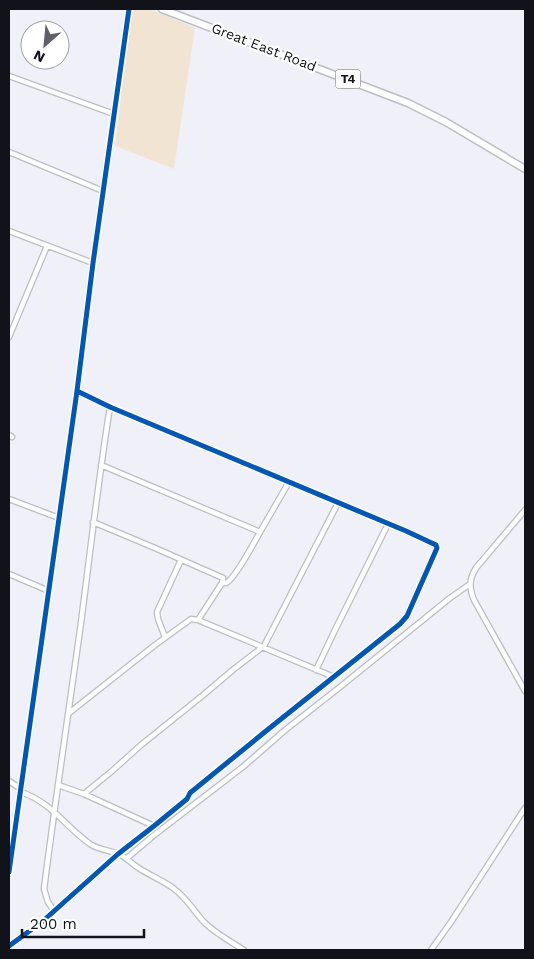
<svg xmlns="http://www.w3.org/2000/svg" width="534" height="959" font-family="'Work Sans',sans-serif">
	<rect width="100%" height="100%" fill="#f0f1f8"/>
	<!-- green -->
	<path fill="#f1e4d3" d="M132,9H150L195,28L174,169L115,146Z"/>
	<g fill="none" stroke-linecap="round" stroke-linejoin="round">
		<defs>
			<path id="minor" d="M9,76L114,114
				M9,152L103,191
				M9,231L93,263
				M9,337L47,246
				M9,435L12,437
				M101,465L260,532L289,482
				M9,499L59,518
				M525,510L476,568C469,579 469,588 474,600L525,691
				M93,522L155,548L223,578L222,583L198,620
				M9,574L49,591
				M222,583C224,583 225,583 226,583C235,579 255,541 260,532
				M165,637L158,619L157,612L181,560
				M316,670L335,630L388,524
				M69,713L155,645L191,619L198,620L334,677
				M9,781L21,789
				M58,785L84,794L154,826
				M21,792C51,802 66,827 90,844C99,850 109,850 119,854C126,857 131,863 137,867C149,875 162,880 173,888C188,899 192,909 204,922C215,933 231,942 244,950
				M84,794L112,771L141,745L202,696L234,669L264,646L338,503
				M127,858L153,836L244,766L284,731L340,687L450,598L470,584
				M9,872L77,391L93,263L129,9
				M54,911L48,902L44,889C55,803 68,716 80,630C90,555 98,481 110,407
				M9,946L43,921L118,854L154,826L187,799L190,793L266,731L400,624L407,616L437,548L436,545L406,531L110,407L77,391
				M431,950L451,922L525,808"/>
			<path id="highway" d="M162,9L408,103L446,122L525,169"/>
		</defs>
		<!-- minor casing -->
		<use href="#minor" stroke="#bdbec5" stroke-width="7"/>
		<!-- highway casing -->
		<use href="#highway" stroke="#bdbec5" stroke-width="9"/>
		<!-- minor -->
		<use href="#minor" stroke="#fdfdfe" stroke-width="4.5"/>
		<!-- highway -->
		<use href="#highway" stroke="#fdfdfe" stroke-width="6"/>
		<defs>
			<path id="cycleway" d="M9,872L77,391L93,263L129,9
				M9,946L43,921L118,854L154,826L187,799L190,793L266,731L400,624L407,616L437,548L436,545L406,531L110,407L77,391"/>
		</defs>
		<!-- cycleway casing -->
		<use href="#cycleway" stroke="#fff" stroke-width="8"/>
		<!-- cycleway -->
		<use href="#cycleway" stroke="#0057b8" stroke-width="5"/>
	</g>
	<g text-anchor="middle" dominant-baseline="central" stroke-width="4.5" stroke-linejoin="round" paint-order="stroke">
		<!-- shield labels -->
		<rect fill="#fff" stroke="#595a5f" stroke-width="1" x="335.5" y="69.5" width="25" height="19" rx="4"/>
		<g font-size="12" font-weight="bold" fill="#12131a">
			<text x="348" y="79">T4</text>
		</g>
		<!-- street labels -->
		<g font-size="14" fill="#12131a" stroke="#fff">
			<text transform="translate(264 47) rotate(21)">Great East Road</text>
		</g>
	</g>
	<!-- border -->
	<rect width="534" height="959" fill="none" stroke="#12131a" stroke-width="20"/>
	<!-- north arrow -->
	<g transform="translate(45 45) rotate(207)"><circle r="24" fill="#ffffff" stroke="#a0a1a3"/>
	<path d="M0-4L9 19L0 12L-9 19Z" fill="#606168"/>
	<text y="-8" font-size="14" font-weight="bold" text-anchor="middle" fill="#12131a">N</text>
	</g>
	<!-- scale -->
	<path d="M22 929v8h122v-8" fill="none" stroke="#12131a" stroke-width="2.5"/>
	<text x="30" y="929" font-size="15" fill="#12131a" stroke="#ffffff" stroke-width="4" paint-order="stroke">200 m</text>
</svg>
